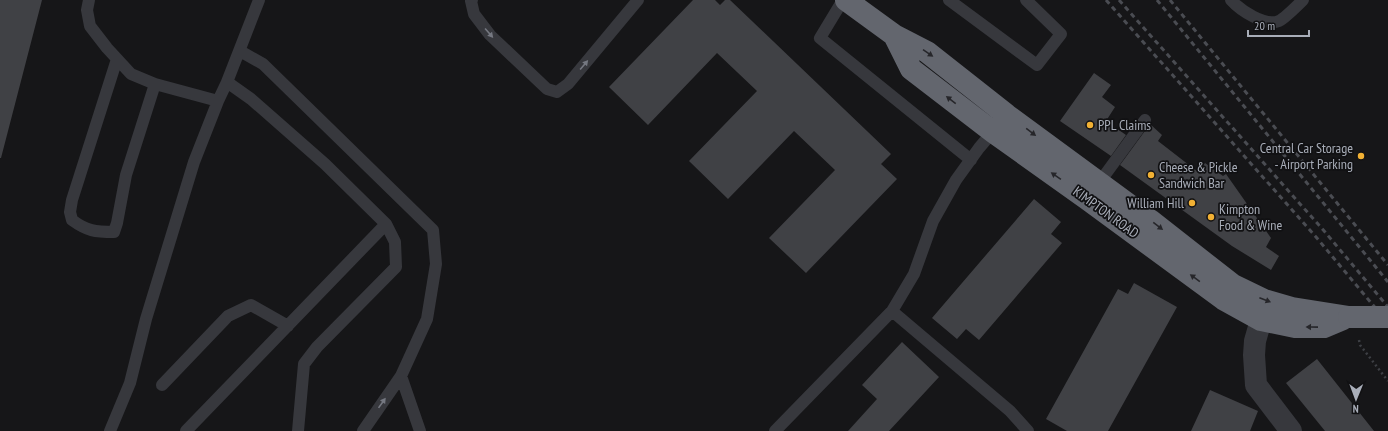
<svg xmlns="http://www.w3.org/2000/svg" width="1388" height="431" font-family="'PT Sans Narrow',sans-serif">
	<rect width="100%" height="100%" fill="#161618"/>
	<!-- building -->
	<path fill="#404145" d="M0,0H42L1,158H0Z
		M693,0H715L720,5L725,0H730L891,154L881,164L897,179L806,273L769,238L835,170L794,131L728,199L689,161L757,91L717,53L648,125L609,87Z
		M1094,73L1111,85L1102,97L1115,107L1106,121L1126,135L1111,156L1060,121Z
		M1150,124L1162,135L1158,141L1198,172L1205,163L1223,176L1226,174L1271,238L1266,247L1279,256L1271,270L1232,246L1120,165Z
		M1034,199L1061,222L1051,234L1062,243L979,340L966,329L957,339L932,318Z
		M1134,283L1177,307L1108,431H1067L1046,419L1118,289L1128,294Z
		M902,342L939,377L889,431H848L877,399L862,385Z
		M1317,359L1374,431H1325L1286,383Z
		M1210,390L1258,411L1250,431H1191Z"/>
	<g fill="none" stroke-linecap="round" stroke-linejoin="round">
		<!-- path -->
		<path stroke="#3d3f44" stroke-width="2.5" stroke-dasharray="2 3" stroke-linecap="butt" d="M1359,340L1360,345L1388,381"/>
		<!-- lane -->
		<path stroke="#37383d" stroke-width="12" d="M89,0L87,10L90,26L107,48L131,74L155,84L218,101
			M259,0L227,82L251,99L325,164L386,224L395,242L396,267L317,347L304,364L298,431
			M472,0L471,1L474,14L490,35L547,89L557,92L568,84L638,0
			M843,0L820,38L971,160
			M949,0L1037,65L1061,34L1026,0
			M1231,0C1240,10 1265,27 1279,21C1285,18 1298,5 1303,0
			M240,51L263,64L433,230L436,264L427,319L401,376L363,431
			M117,59L72,200L70,212L72,220C87,231 95,232 114,232L117,223L126,175L155,84
			M1099,183L1145,120
			M892,311L1010,411L1028,431
			M401,376L420,431
			M162,385L228,316L251,305L288,326
			M110,431L130,383L146,319L194,162L218,101L227,82
			M186,431L386,224
			M775,431L892,311L914,274L933,221L956,180L979,148L996,128"/>
		<!-- street -->
		<path stroke="#37383d" stroke-width="22" d="M1261,320L1255,341L1254,355L1256,385L1291,431"/>
		<!-- highway -->
		<path stroke="#63666e" stroke-width="22" d="M846,0L894,35L927,52L1007,115L1150,220L1233,285L1264,300L1292,308L1349,317
			M894,35L911,69L993,132L1087,199L1223,299L1261,320L1295,327H1324L1343,319"/>
		<!-- rail -->
		<path stroke="#4a4c52" stroke-width="3" stroke-dasharray="5 4" stroke-linecap="butt" d="M1106,0L1316,237L1388,323
			M1119,0L1325,232L1388,307
			M1157,0L1388,282
			M1170,0L1388,265"/>
		<!-- highway-bridge -->
		<path stroke="#63666e" stroke-width="22" d="M1349,317H1388"/>
	</g>
	<!-- one-way arrows -->
	<defs><path id="oneway-solid" d="M-6-.8H1V-3.2L6.5 0L1 3.2V.8H-6Z"/></defs>
	<g fill="#757881">
		<use href="#oneway-solid" transform="translate(489 33) rotate(49)"/>
		<use href="#oneway-solid" transform="translate(584 65) rotate(-50)"/>
		<use href="#oneway-solid" transform="translate(382 403) rotate(-55)"/>
	</g>
	<g fill="#26262a">
		<use href="#oneway-solid" transform="translate(928 53) rotate(34)"/>
		<use href="#oneway-solid" transform="translate(951 100) rotate(-142)"/>
		<use href="#oneway-solid" transform="translate(1031 132) rotate(37)"/>
		<use href="#oneway-solid" transform="translate(1056 176) rotate(-145)"/>
		<use href="#oneway-solid" transform="translate(1158 226) rotate(38)"/>
		<use href="#oneway-solid" transform="translate(1195 278) rotate(-144)"/>
		<use href="#oneway-solid" transform="translate(1265 300) rotate(21)"/>
		<use href="#oneway-solid" transform="translate(1312 327) rotate(-179)"/>
	</g>
	<!-- markers -->
	<g fill="#f2b134" stroke="#111113" stroke-width="1.5">
		<circle cx="1090" cy="125" r="4"/>
		<circle cx="1361" cy="156" r="4"/>
		<circle cx="1151" cy="175" r="4"/>
		<circle cx="1192" cy="203" r="4"/>
		<circle cx="1211" cy="217" r="4"/>
	</g>
	<g text-anchor="middle" dominant-baseline="central" stroke-width="3.5" stroke-linejoin="round" paint-order="stroke">
		<!-- poi labels -->
		<g font-size="14" fill="#a8adb8" stroke="#111113" text-anchor="start">
			<text x="1098" y="125">PPL Claims</text>
			<text x="1353" y="148" text-anchor="end">Central Car Storage<tspan x="1353" dy="16">- Airport Parking</tspan></text>
			<text x="1159" y="167">Cheese &amp; Pickle<tspan x="1159" dy="16">Sandwich Bar</tspan></text>
			<text x="1184" y="203" text-anchor="end">William Hill</text>
			<text x="1219" y="209">Kimpton<tspan x="1219" dy="16">Food &amp; Wine</tspan></text>
		</g>
		<!-- street labels -->
		<g font-size="14" fill="#a8adb8" stroke="#111113">
			<text transform="translate(1106 212) rotate(36)">KIMPTON ROAD</text>
		</g>
	</g>
	<!-- north arrow -->
	<g transform="translate(1356 399) rotate(181)" stroke="#111113" stroke-width="3" paint-order="stroke">
	<path d="M0-3L7 15L0 10L-7 15Z" fill="#a8adb8"/>
	<text y="-6" font-size="11" font-weight="bold" text-anchor="middle" fill="#a8adb8">N</text>
	</g>
	<!-- scale -->
	<path d="M1248 30v6h61v-6" fill="none" stroke="#a8adb8" stroke-width="2"/>
	<text x="1254" y="30" font-size="12" fill="#a8adb8" stroke="#111113" stroke-width="3" paint-order="stroke">20 m</text>
</svg>
